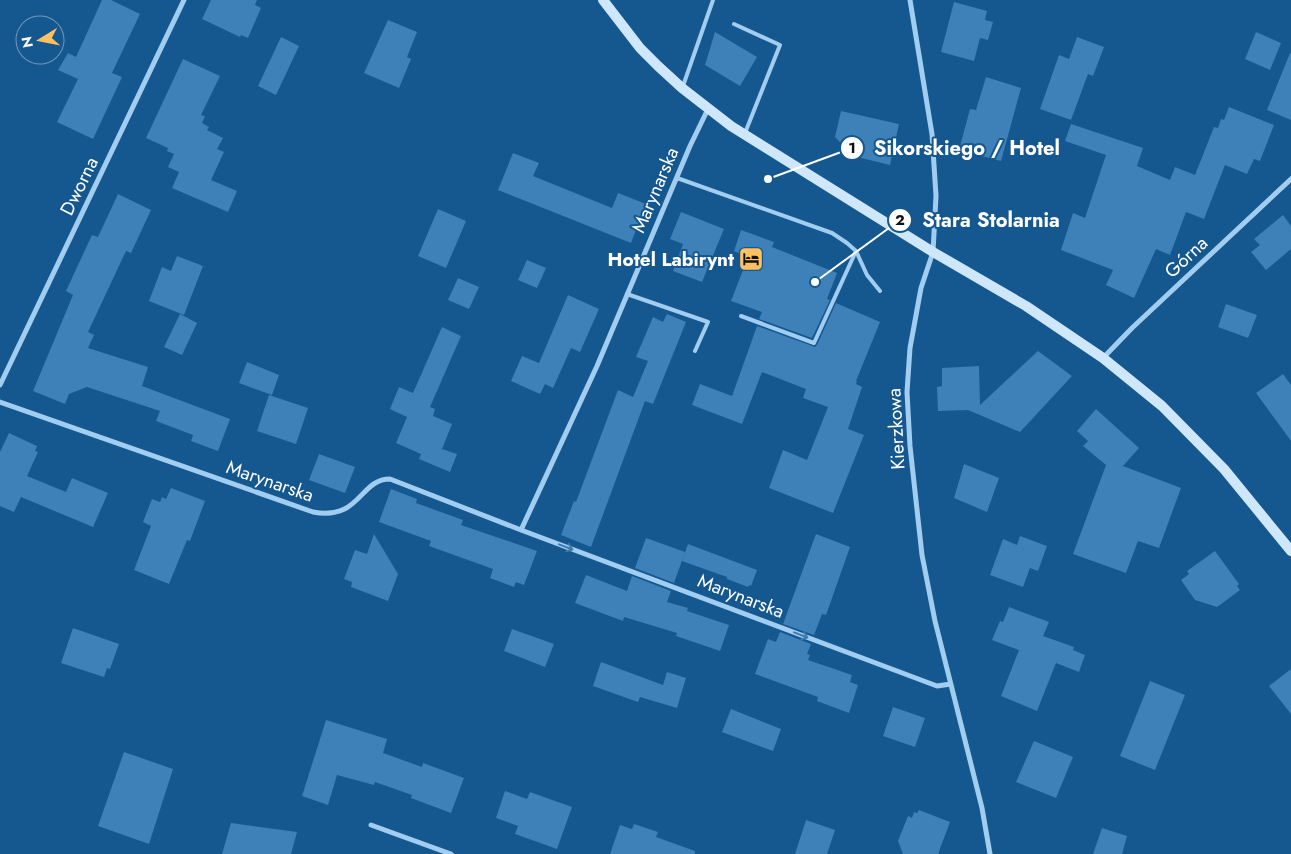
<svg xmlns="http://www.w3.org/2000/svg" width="1291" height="854" font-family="Jost,sans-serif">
	<rect width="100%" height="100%" fill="#15578f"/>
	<!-- building -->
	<path fill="#3d81b8" d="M102,0H111L140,14L112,73L122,77L93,139L57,122L78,79L58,70L68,53L76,57Z
		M211,0H257L255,5L261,8L248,38L241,35L240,37L202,19Z
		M954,2L987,11L985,20L993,22L988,40L980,38L974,61L941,52Z
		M388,20L417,32L407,57L411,59L399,88L364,73Z
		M715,32L757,57L740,86L705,65Z
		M1256,32L1281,43L1270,70L1245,59Z
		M281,37L299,46L276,95L258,86Z
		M1077,37L1104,47L1093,76L1088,74L1071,120L1040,109L1059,55L1069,59Z
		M1290,53L1291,54V120L1267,110Z
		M183,59L220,76L201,115L205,116L202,123L209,127L207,130L223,138L217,149L224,152L211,180L237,191L228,212L172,188L179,172L168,167L174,154L167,151L168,148L146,138Z
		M986,77L1021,88L1001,161L959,150L970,109L976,110Z
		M1229,107L1274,125L1260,161L1254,159L1247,174L1225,165L1204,219L1186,212L1170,255L1156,249L1134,298L1106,285L1113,270L1061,250L1073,213L1085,218L1106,155L1065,141L1071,124L1143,148L1137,166L1170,180L1175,167L1195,175L1214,127L1218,128L1221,119L1224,120Z
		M841,111L899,124L890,165L853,156L835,137Z
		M513,153L539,163L533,176L612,208L618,193L646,204L631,243L498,190Z
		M118,194L151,210L131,253L126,251L88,332L94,335L88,348L148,367L142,386L230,419L218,451L191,441L193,435L156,421L160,411L87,387L69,394L65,404L33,391L73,295L66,291L92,235L98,237Z
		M438,209L466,221L446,268L418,256Z
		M681,212L724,229L702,282L673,271L683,244L670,239Z
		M1283,215L1291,226V249L1266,270L1251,252L1260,245L1254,239Z
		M741,230L774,242L772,247L837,273L827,299L830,300L812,338L759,319L762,312L731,301L748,257L734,251Z
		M177,256L203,266L184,315L149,301L162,267L171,271Z
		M527,260L546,268L537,288L518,280Z
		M458,278L479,287L469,309L448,300Z
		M568,295L599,309L580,352L571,348L553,388L545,384L540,394L511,381L522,356L539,363Z
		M836,303L880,322L856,381H857L856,384L862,387L848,429L864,435L833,513L769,488L783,450L807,460L828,407L803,398L806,389L762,372L742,424L692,405L700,384L732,396L757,326L815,347L817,345Z
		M1226,304L1257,315L1248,338L1218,327Z
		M180,314L197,323L182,355L164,347Z
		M667,314L686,322L653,404L645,401L591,547L561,535L574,501L576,502L618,390L633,397L648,361L636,357L653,317L663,322Z
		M442,327L461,336L430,407L435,409L433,416L452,424L442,449L457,454L450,472L419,459L421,454L396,443L407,417L390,409L399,387L413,393Z
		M1038,351L1072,376L1020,432L968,410L938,411L937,387L942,386V368L979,366L980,405Z
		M247,362L279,375L272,395L239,383Z
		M1283,374L1291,385V441L1256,393Z
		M269,395L308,408L296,444L257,431Z
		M1096,409L1139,448L1123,466L1181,488L1159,548L1138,541L1126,573L1073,554L1106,465L1083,446L1088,441L1077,431Z
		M9,433L37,446L35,451L38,452L27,476L66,492L72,478L108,493L93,527L21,497L14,512L0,506V452Z
		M319,454L355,467L345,493L309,480Z
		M964,464L999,478L987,512L954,498Z
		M171,488L205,501L190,541L187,540L169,584L134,570L151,526L143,522L152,499L160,502L162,497L166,499Z
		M391,489L417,499L416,503L463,520L461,525L537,551L524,585L516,582L514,587L490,578L493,569L429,546L431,541L379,522Z
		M374,534L398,574L388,601L351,587L352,582L344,579L355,550L367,554Z
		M816,534L850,547L826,615L822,614L814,635L783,624Z
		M1020,536L1047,546L1038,571L1030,568L1023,587L990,575L1003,539L1017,545Z
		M646,538L685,552L674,583L635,568Z
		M688,544L757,570L751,586L749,585L748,587L727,579V577L682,561Z
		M1215,551L1239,584L1237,586L1240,590L1217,607L1195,600L1181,580L1189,574L1187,571Z
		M586,575L627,591L632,576L671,591L667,602L688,608L687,611L729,625L720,651L676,636L677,633L624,617L623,621L575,603Z
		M1009,607L1049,622L1043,636L1074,647L1073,650L1085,655L1079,672L1056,663L1037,711L1001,696L1019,650L992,640L1000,621L1003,622Z
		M73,628L119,644L110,669L107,668L104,677L61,663Z
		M512,629L554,644L545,667L504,651Z
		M780,632L811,644L807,654L810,655L808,660L852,675L850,682L858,685L849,713L817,701L818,697L755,674L768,639L776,642Z
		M601,662L663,685L667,672L686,678L677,708L640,697L638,702L593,686Z
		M1291,669V714L1269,686Z
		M1150,681L1185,695L1155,770L1120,756Z
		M893,707L925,718L915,747L883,736Z
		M731,709L781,729L773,751L722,732Z
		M326,720L387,739L383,753L422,767L423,763L464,778L451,813L411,798L412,795L375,782L374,785L337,775L328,805L302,796Z
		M1034,741L1073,757L1056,798L1016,782Z
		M124,752L173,769L149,844L98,826Z
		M505,791L527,799L530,792L572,807L557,849L515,834L518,826L496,818Z
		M919,810L950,822L938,854H903L898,841L908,816L912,818L914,812L917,813Z
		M806,820L835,830L827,854H795Z
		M231,823L297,832L291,854H222Z
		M634,824L658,832L656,837L695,851V854H610L620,825L632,829Z
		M1102,828L1127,836L1122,854H1093Z"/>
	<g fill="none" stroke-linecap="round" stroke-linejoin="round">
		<!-- lane -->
		<path stroke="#a1cdf0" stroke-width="4" d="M734,24L780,45L745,133
			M683,86L713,0
			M677,178L832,233L847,243L856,251L867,275L880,291
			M627,294L708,322L695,351
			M741,316L814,343L856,251"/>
		<!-- street -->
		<path stroke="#a1cdf0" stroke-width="5" d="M910,0L932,134L936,196L933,252L921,288L910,348L907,392L910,446L922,555L935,621L982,808L990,854
			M1103,358L1132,328L1291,179
			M0,385L184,0
			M0,402L313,512C361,521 359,479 390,479L521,530L937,686L951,684
			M521,530L597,366L690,146L708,109
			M371,825L451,854"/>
		<!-- secondary -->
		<path stroke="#cfe7fb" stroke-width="10" d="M603,0L640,48L658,66L682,88L731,126L933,252L1026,306L1103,358L1162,406L1224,469L1291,551"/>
	</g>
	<!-- one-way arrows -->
	<defs><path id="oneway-shaft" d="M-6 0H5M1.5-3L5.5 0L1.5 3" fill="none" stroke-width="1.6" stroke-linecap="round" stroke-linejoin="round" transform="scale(1.25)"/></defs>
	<g stroke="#3f7aac">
		<use href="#oneway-shaft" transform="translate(566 547) rotate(21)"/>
		<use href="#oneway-shaft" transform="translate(801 635) rotate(21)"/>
	</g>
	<!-- icons -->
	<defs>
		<symbol id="hotel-square" viewBox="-11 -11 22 22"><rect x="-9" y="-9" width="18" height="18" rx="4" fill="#ffc060" stroke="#15578f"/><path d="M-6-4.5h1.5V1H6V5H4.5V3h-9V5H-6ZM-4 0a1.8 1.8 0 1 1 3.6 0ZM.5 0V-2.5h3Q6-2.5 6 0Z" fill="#111"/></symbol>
	</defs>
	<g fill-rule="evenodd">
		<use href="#hotel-square" x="737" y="245" width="28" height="28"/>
	</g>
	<g text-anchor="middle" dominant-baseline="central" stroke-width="4" stroke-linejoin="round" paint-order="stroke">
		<!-- street labels -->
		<g font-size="19" fill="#fff" stroke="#15578f">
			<text transform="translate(79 186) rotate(-64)">Dworna</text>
			<text transform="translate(655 190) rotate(-67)">Marynarska</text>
			<text transform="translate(1186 257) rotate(-43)">Górna</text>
			<text transform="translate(896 429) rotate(-93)">Kierzkowa</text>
			<text transform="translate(270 481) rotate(19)">Marynarska</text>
			<text transform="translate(741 596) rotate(21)">Marynarska</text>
		</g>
		<!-- poi labels -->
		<g font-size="19" font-weight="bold" fill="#fff" stroke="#15578f" text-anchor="end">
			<text x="734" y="259">Hotel Labirynt</text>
		</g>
	</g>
	<!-- callouts -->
	<path fill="none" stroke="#fff" stroke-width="2" d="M768 179L852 148M815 282L900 220"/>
	<g fill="#fff" stroke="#15578f" stroke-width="2">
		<circle cx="768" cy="179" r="5"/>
		<circle cx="815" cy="282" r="5"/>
		<circle cx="852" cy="148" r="12"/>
		<circle cx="900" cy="220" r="12"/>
	</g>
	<g font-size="15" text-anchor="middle" font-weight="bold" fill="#111">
		<text x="852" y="153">1</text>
		<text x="900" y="225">2</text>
	</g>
	<g font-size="20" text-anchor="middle" font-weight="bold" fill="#fff" stroke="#15578f" stroke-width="4" stroke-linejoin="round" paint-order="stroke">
		<text x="967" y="155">Sikorskiego / Hotel</text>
		<text x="991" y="227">Stara Stolarnia</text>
	</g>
	<!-- north arrow -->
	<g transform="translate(40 40) rotate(260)"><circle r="24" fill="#15578f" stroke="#739abc"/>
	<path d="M0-4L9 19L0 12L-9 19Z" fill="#ffc060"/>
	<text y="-8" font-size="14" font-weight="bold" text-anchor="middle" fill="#ffffff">N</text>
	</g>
</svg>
